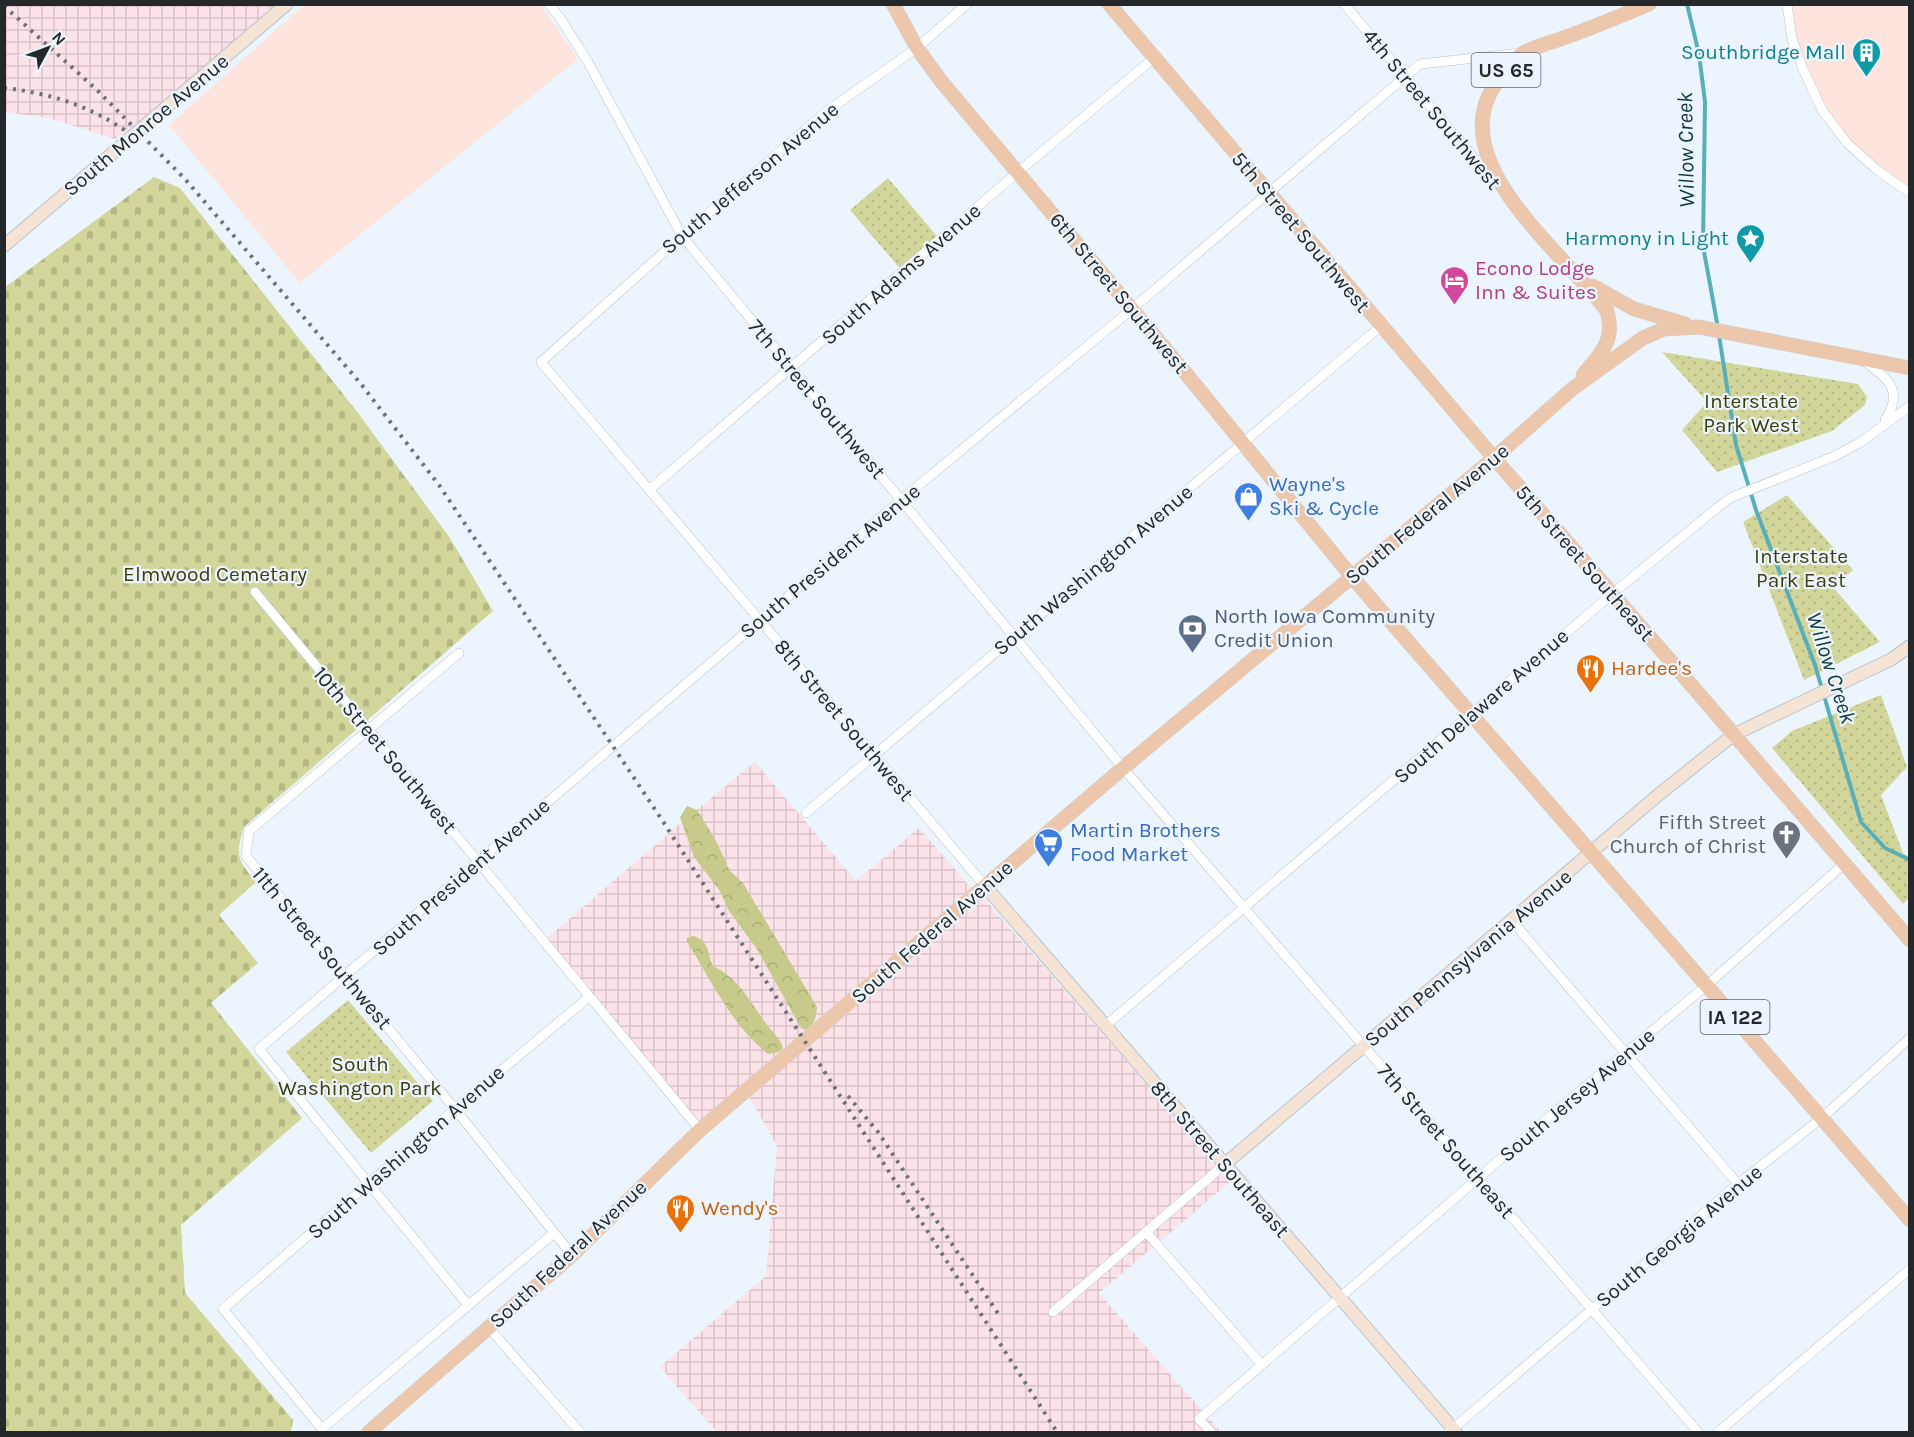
<svg xmlns="http://www.w3.org/2000/svg" width="1914" height="1437" font-family="Karla,sans-serif">
	<defs>
		<pattern id="industrial-grid" width="8" height="8" patternUnits="userSpaceOnUse" patternTransform="scale(1.5)"><rect width="8" height="8" fill="#fce2e9"/><path d="M0 4h8M4 0v8" fill="none" stroke="#d8c2c8"/></pattern>
		<pattern id="grass-dots" width="8" height="8" patternUnits="userSpaceOnUse" patternTransform="scale(1.5)"><rect width="8" height="8" fill="#d2d69a"/><path d="M2 2h.1M6 6h.1" fill="none" stroke="#b4b885" stroke-width="1.8" stroke-linecap="round"/></pattern>
		<pattern id="forest-crowns" width="20" height="18" patternUnits="userSpaceOnUse" patternTransform="scale(1.5)"><rect width="20" height="18" fill="#c6ca8a"/><path d="M2 6a3 3 0 1 1 6 0M12 15a3 3 0 1 1 6 0" fill="none" stroke="#aaae77"/></pattern>
		<pattern id="cemetery-stones" width="16" height="16" patternUnits="userSpaceOnUse" patternTransform="scale(1.5)"><rect width="16" height="16" fill="#d2d69a"/><path d="M2 7V4a2 2 0 0 1 4 0v3zM10 15v-3a2 2 0 0 1 4 0v3z" fill="#b4b885"/></pattern>
	</defs>
	<rect width="100%" height="100%" fill="#ecf5fd"/>
	<!-- commercial -->
	<path fill="#fde4dc" d="M304,5H541L578,59L300,283L169,125Z
		M1788,5H1909V193L1847,143L1803,69Z"/>
	<!-- industrial -->
	<path fill="url(#industrial-grid)" d="M5,5H277L142,120L115,139L49,118L5,112Z
		M755,762L856,881L919,828L972,889L700,1123L546,939L682,822Z
		M982,896L1231,1181L1099,1293L1221,1432H717L660,1367L766,1276L777,1146L749,1097Z"/>
	<!-- grass -->
	<path fill="url(#grass-dots)" d="M888,178L940,240L903,272L850,210Z
		M1662,352L1858,384L1867,397L1865,405L1832,431L1717,472L1682,430L1707,402Z
		M1787,495L1853,570L1833,587L1880,642L1804,680L1743,522Z
		M1881,695L1907,767L1881,795L1903,853L1909,857V898L1903,904L1772,748L1792,731Z
		M348,1000L433,1101L371,1153L286,1052Z"/>
	<!-- forest -->
	<path fill="url(#forest-crowns)" d="M687,806L697,810L715,839L730,871L743,883L817,1007C816,1017 815,1024 807,1031L801,1028L757,949L729,911L720,891L694,857L680,817Z
		M693,936C710,940 707,954 713,966C740,979 750,1002 767,1025C773,1033 780,1038 783,1048L779,1052L768,1054C731,1025 712,981 687,942V938Z"/>
	<!-- cemetery -->
	<path fill="url(#cemetery-stones)" d="M154,177L180,188L358,413L450,538L493,611L244,827C235,856 237,859 256,882L219,915L258,963L211,1003L302,1118L181,1225L185,1293L293,1420L291,1432H5L4,288Z"/>
	<g fill="none" stroke-linecap="round" stroke-linejoin="round">
		<!-- stream -->
		<path stroke="#58afb9" stroke-width="4" d="M1687,4L1699,54L1705,102L1703,246L1718,328
			M1719,335L1736,445L1756,510L1815,665L1861,822L1885,848L1910,860"/>
		<defs>
			<path id="street" d="M549,4L560,18L588,62L682,236L1123,768L1698,1432
				M967,4L917,48L827,111L682,236L541,362L985,886
				M1344,4L1496,184
				M1787,4L1792,39L1803,69L1822,110L1847,143L1877,170L1910,193
				M1865,362C1889,378 1904,392 1885,420
				M649,490L1018,172L1154,58
				M255,592L700,1130
				M459,653L249,831L246,856L455,1109L572,1255
				M806,813L1381,326
				M1512,921L1738,1184
				M1105,1026L1612,594L1717,508L1730,498L1835,456L1861,442L1910,406
				M554,1233L322,1429L223,1309L455,1109L589,997
				M1147,1233L1262,1365
				M468,1305L259,1049L901,500L1132,309L1420,64L1521,53
				M1053,1312L1225,1164
				M489,1328L580,1432
				M1211,1432L1199,1419L1555,1112L1707,985L1844,864
				M1449,1432L1738,1184L1823,1117L1910,1038
				M1718,1432L1910,1269"/>
			<path id="secondary" d="M4,246L287,4
				M985,886L1456,1432
				M1225,1164L1657,796L1733,735L1892,659L1910,646"/>
			<path id="primary" d="M893,4L917,48L941,81L1188,376L1352,577L1910,1220
				M1109,4L1494,458L1675,666L1910,940
				M1593,286L1634,309L1685,324
				M1583,375C1600,354 1616,341 1607,311C1566,254 1439,160 1497,82C1504,72 1514,58 1525,52C1541,44 1560,40 1577,33C1601,24 1625,14 1649,4
				M369,1432L572,1255L700,1130L1123,768L1494,458L1572,389L1643,338L1664,329L1699,327L1910,368"/>
		</defs>
		<!-- street casing -->
		<use href="#street" stroke="#b9c3ca" stroke-width="10"/>
		<!-- secondary casing -->
		<use href="#secondary" stroke="#b9c3ca" stroke-width="14"/>
		<!-- primary casing -->
		<use href="#primary" stroke="#d3d4d4" stroke-width="15"/>
		<!-- street -->
		<use href="#street" stroke="#fff" stroke-width="9"/>
		<!-- secondary -->
		<use href="#secondary" stroke="#f5e3d5" stroke-width="12"/>
		<!-- primary -->
		<use href="#primary" stroke="#ecc7ab" stroke-width="14"/>
		<!-- rail -->
		<path stroke="#6d7377" stroke-width="4" stroke-dasharray="3 6" stroke-linecap="butt" d="M4,6L97,90L185,179L361,384L439,485L662,820L1057,1432
			M4,88C52,93 96,108 134,137
			M848,1096L878,1132L999,1315"/>
	</g>
	<!-- icons -->
	<defs>
		<symbol id="building-pin" viewBox="-11 -11 22 30"><path d="M0 17L-7.5 6A9.5 9.5 0 1 1 7.5 6Z" fill="#0f9aa8" stroke="#ecf5fd"/><path d="M-4-6H4V6H1V3H-1V6H-4ZM-2.5-4.3h1.7v1.8h-1.7ZM.8-4.3h1.7v1.8H.8ZM-2.5-1h1.7V.8h-1.7ZM.8-1h1.7V.8H.8Z" fill="#fff"/></symbol>
		<symbol id="sight-pin" viewBox="-11 -11 22 30"><path d="M0 17L-7.5 6A9.5 9.5 0 1 1 7.5 6Z" fill="#0f9aa8" stroke="#ecf5fd"/><path d="M0-6L1.8-2.2L6-1.7L2.9 1.2L3.7 5.4L0 3.3L-3.7 5.4L-2.9 1.2L-6-1.7L-1.8-2.2Z" fill="#fff"/></symbol>
		<symbol id="hotel-pin" viewBox="-11 -11 22 30"><path d="M0 17L-7.5 6A9.5 9.5 0 1 1 7.5 6Z" fill="#d1479c" stroke="#ecf5fd"/><path d="M-6-4.5h1.5V1H6V5H4.5V3h-9V5H-6ZM-4 0a1.8 1.8 0 1 1 3.6 0ZM.5 0V-2.5h3Q6-2.5 6 0Z" fill="#fff"/></symbol>
		<symbol id="shop-pin" viewBox="-11 -11 22 30"><path d="M0 17L-7.5 6A9.5 9.5 0 1 1 7.5 6Z" fill="#3f7fe0" stroke="#ecf5fd"/><path d="M-5-2.5h2.3a2.7 3.5 0 0 1 5.4 0H5L5.5 6h-11ZM-1.5-2.5h3a1.5 2.3 0 0 0-3 0Z" fill="#fff"/></symbol>
		<symbol id="bank-pin" viewBox="-11 -11 22 30"><path d="M0 17L-7.5 6A9.5 9.5 0 1 1 7.5 6Z" fill="#5c6f8a" stroke="#ecf5fd"/><path d="M-6-4H6V4H-6ZM0-2.3a2.3 2.3 0 1 0 0 4.6a2.3 2.3 0 1 0 0-4.6Z" fill="#fff"/></symbol>
		<symbol id="restaurant-pin" viewBox="-11 -11 22 30"><path d="M0 17L-7.5 6A9.5 9.5 0 1 1 7.5 6Z" fill="#e8710a" stroke="#ecf5fd"/><path d="M-5-6h1v4h1v-4h1v4h1v-4h1v5L-1.5 .5V6h-2V.5L-5-1ZM5-6V6H3V1.5H1.5Q1.5-4 5-6Z" fill="#fff"/></symbol>
		<symbol id="church-pin" viewBox="-11 -11 22 30"><path d="M0 17L-7.5 6A9.5 9.5 0 1 1 7.5 6Z" fill="#6b7280" stroke="#ecf5fd"/><path d="M-1.2-6h2.4v3.5h3.3v2.4h-3.3V6h-2.4V-.1h-3.3v-2.4h3.3Z" fill="#fff"/></symbol>
		<symbol id="supermarket-pin" viewBox="-11 -11 22 30"><path d="M0 17L-7.5 6A9.5 9.5 0 1 1 7.5 6Z" fill="#3f7fe0" stroke="#ecf5fd"/><path d="M-6-5.5h2.5l.6 2H6L4.5 2H-2.5L-4.4-4H-6ZM-1.5 3.2a1.3 1.3 0 1 0 .1 0ZM3 3.2a1.3 1.3 0 1 0 .1 0Z" fill="#fff"/></symbol>
	</defs>
	<g fill-rule="evenodd">
		<use href="#building-pin" x="1850" y="36" width="33" height="45"/>
		<use href="#sight-pin" x="1734" y="222" width="33" height="45"/>
		<use href="#hotel-pin" x="1438" y="264" width="33" height="45"/>
		<use href="#shop-pin" x="1232" y="480" width="33" height="45"/>
		<use href="#bank-pin" x="1176" y="612" width="33" height="45"/>
		<use href="#restaurant-pin" x="1574" y="652" width="33" height="45"/>
		<use href="#church-pin" x="1770" y="818" width="33" height="45"/>
		<use href="#supermarket-pin" x="1032" y="826" width="33" height="45"/>
		<use href="#restaurant-pin" x="664" y="1192" width="33" height="45"/>
	</g>
	<g text-anchor="middle" dominant-baseline="central" stroke-width="4.5" stroke-linejoin="round" paint-order="stroke">
		<!-- shield labels -->
		<g fill="#ecf5fd" stroke="#606669" stroke-width="1.5">
			<rect x="1471.5" y="53" width="69" height="34" rx="4.5"/>
			<rect x="1700.5" y="1000" width="69" height="34" rx="4.5"/>
		</g>
		<g font-size="20" font-weight="bold" fill="#24282a">
			<text x="1506" y="70">US 65</text>
			<text x="1735" y="1017">IA 122</text>
		</g>
		<!-- culture labels -->
		<g font-size="21" fill="#0d838f" stroke="#ecf5fd" text-anchor="end">
			<text x="1846" y="52">Southbridge Mall</text>
			<text x="1729" y="238">Harmony in Light</text>
		</g>
		<!-- street labels -->
		<g font-size="21" fill="#24282a" stroke="#ecf5fd">
			<text transform="translate(1432 109) rotate(50)">4th Street Southwest</text>
			<text transform="translate(146 125) rotate(-40)">South Monroe Avenue</text>
			<text transform="translate(750 178) rotate(-40)">South Jefferson Avenue</text>
			<text transform="translate(1301 232) rotate(50)">5th Street Southwest</text>
			<text transform="translate(901 274) rotate(-41)">South Adams Avenue</text>
			<text transform="translate(1119 293) rotate(50)">6th Street Southwest</text>
			<text transform="translate(817 399) rotate(50)">7th Street Southwest</text>
			<text transform="translate(1427 514) rotate(-40)">South Federal Avenue</text>
			<text transform="translate(830 561) rotate(-40)">South President Avenue</text>
			<text transform="translate(1585 563) rotate(49)">5th Street Southeast</text>
			<text transform="translate(1093 570) rotate(-40)">South Washington Avenue</text>
			<text transform="translate(1481 706) rotate(-41)">South Delaware Avenue</text>
			<text transform="translate(844 720) rotate(50)">8th Street Southwest</text>
			<text transform="translate(385 750) rotate(50)">10th Street Southwest</text>
			<text transform="translate(461 877) rotate(-41)">South President Avenue</text>
			<text transform="translate(932 932) rotate(-41)">South Federal Avenue</text>
			<text transform="translate(322 948) rotate(50)">11th Street Southwest</text>
			<text transform="translate(1468 958) rotate(-40)">South Pennsylvania Avenue</text>
			<text transform="translate(1577 1095) rotate(-40)">South Jersey Avenue</text>
			<text transform="translate(1446 1141) rotate(49)">7th Street Southeast</text>
			<text transform="translate(406 1152) rotate(-41)">South Washington Avenue</text>
			<text transform="translate(1220 1159) rotate(49)">8th Street Southeast</text>
			<text transform="translate(1679 1236) rotate(-40)">South Georgia Avenue</text>
			<text transform="translate(568 1254) rotate(-43)">South Federal Avenue</text>
		</g>
		<!-- hotel labels -->
		<g font-size="21" fill="#b23c85" stroke="#ecf5fd" text-anchor="start">
			<text x="1475" y="268">Econo Lodge<tspan x="1475" dy="24">Inn &amp; Suites</tspan></text>
		</g>
		<!-- park labels -->
		<g font-size="21" fill="#3c3d0b" stroke="#ecf5fd">
			<text x="1751" y="401">Interstate<tspan x="1751" dy="24">Park West</tspan></text>
			<text x="1801" y="556">Interstate<tspan x="1801" dy="24">Park East</tspan></text>
			<text x="215" y="574">Elmwood Cemetary</text>
			<text x="360" y="1064">South<tspan x="360" dy="24">Washington Park</tspan></text>
		</g>
		<!-- shop labels -->
		<g font-size="21" fill="#366cbe" stroke="#ecf5fd" text-anchor="start">
			<text x="1269" y="484">Wayne's<tspan x="1269" dy="24">Ski &amp; Cycle</tspan></text>
			<text x="1070" y="830">Martin Brothers<tspan x="1070" dy="24">Food Market</tspan></text>
		</g>
		<!-- service labels -->
		<g font-size="21" fill="#4e5e75" stroke="#ecf5fd" text-anchor="start">
			<text x="1214" y="616">North Iowa Community<tspan x="1214" dy="24">Credit Union</tspan></text>
		</g>
		<!-- food labels -->
		<g font-size="21" fill="#c56008" stroke="#ecf5fd" text-anchor="start">
			<text x="1611" y="668">Hardee's</text>
			<text x="701" y="1208">Wendy's</text>
		</g>
		<!-- worship labels -->
		<g font-size="21" fill="#5b616d" stroke="#ecf5fd" text-anchor="end">
			<text x="1766" y="822">Fifth Street<tspan x="1766" dy="24">Church of Christ</tspan></text>
		</g>
		<!-- water labels -->
		<g font-size="22" font-style="italic" fill="#0e383d" stroke="#ecf5fd">
			<text transform="translate(1686 150) rotate(-91)">Willow Creek</text>
			<text transform="translate(1831 668) rotate(72)">Willow Creek</text>
		</g>
	</g>
	<!-- border -->
	<rect width="1914" height="1437" fill="none" stroke="#24282a" stroke-width="12"/>
	<!-- north arrow -->
	<g transform="translate(48 48) rotate(49)" stroke="#ecf5fd" stroke-width="4.5" paint-order="stroke">
	<path d="M0-4.5L10 22L0 15L-10 22Z" fill="#24282a"/>
	<text y="-9" font-size="16" font-weight="bold" text-anchor="middle" fill="#24282a">N</text>
	</g>
</svg>
